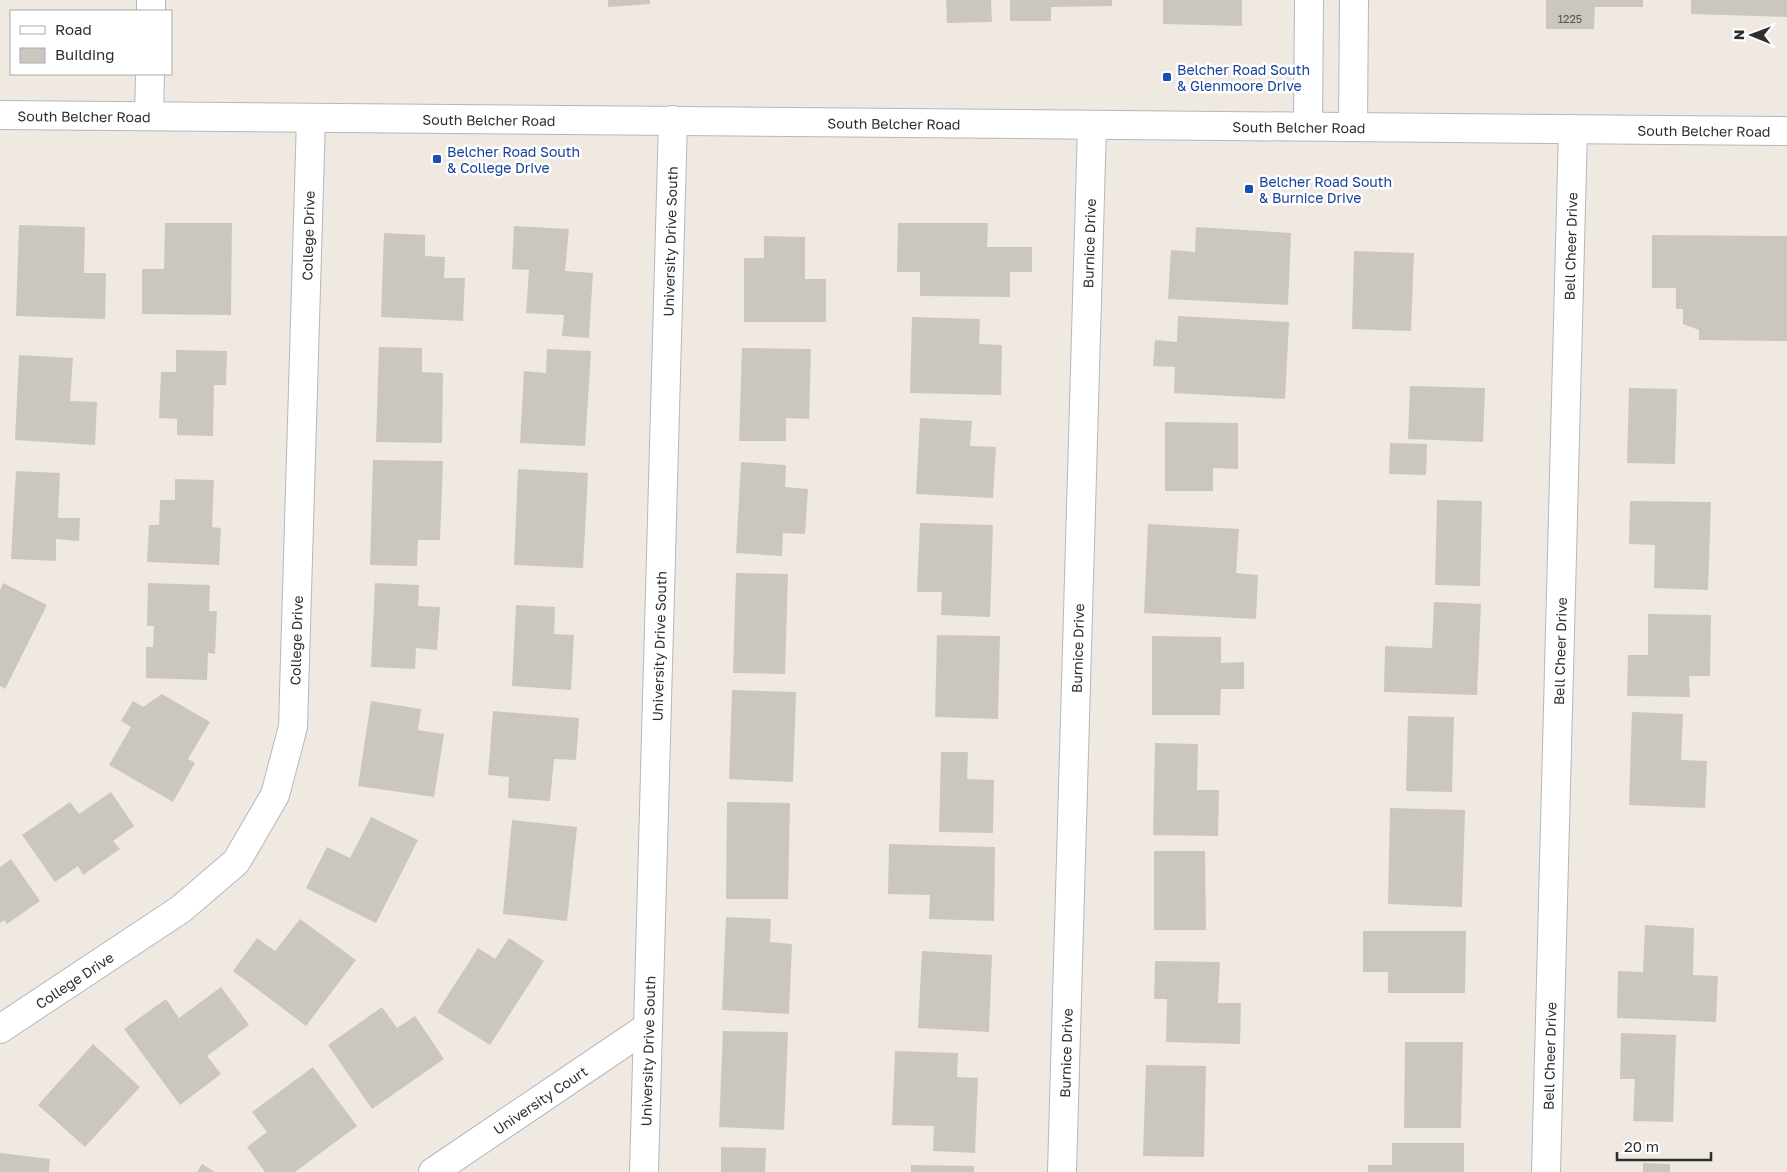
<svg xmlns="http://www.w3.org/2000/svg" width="1787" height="1172" font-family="'Golos Text',sans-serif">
	<rect width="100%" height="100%" fill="#efe9e1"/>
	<!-- building -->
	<path fill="#cbc7bf" d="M608,0H650V4L608,7Z
		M946,0H991L992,22L947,23Z
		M1010,0H1112V6L1051,7V21H1010Z
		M1163,0H1242V26L1163,24Z
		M1546,0H1643V7H1595L1594,29H1546Z
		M1691,0H1787V17L1691,14Z
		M165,223H232L231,315L142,314V269H164Z
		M898,223H988L987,247H1032V272H1010V297L920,296V272H897Z
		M19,225L85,227L84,273H106L105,319L16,316Z
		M514,226L569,229L565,271L593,273L589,338L562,336L564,315L526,313L529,270L512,269Z
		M1196,227L1291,233L1288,305L1168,299L1171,250L1195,252Z
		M384,233L425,235V256L445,257L444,278H465L463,321L381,317Z
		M1652,235L1787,236V341L1699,340V330L1683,324V309H1676V288H1652Z
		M764,236L805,237V279H826V322H744V258H764Z
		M1354,251L1414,253L1411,331L1352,329Z
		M1178,316L1289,322L1285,399L1174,393L1175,367L1153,366L1155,340L1177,342Z
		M912,317L980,319L979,344L1002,345L1001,395L910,393Z
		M379,347L422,348V372L443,373L442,443L376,442Z
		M742,348L811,349L809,419L786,418V441H739Z
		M547,349L591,351L585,446L520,443L524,371L546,373Z
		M176,350L227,351L226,385H214L213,436L177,435V419L159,418L161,372H176Z
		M19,355L73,358L70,401L97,402L95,445L15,440Z
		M1410,386L1485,388L1483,442L1408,439Z
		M1629,388L1677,389L1675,464L1627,463Z
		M920,418L972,421L970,446L996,447L993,498L916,494Z
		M1165,422L1238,423V469L1213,468V491H1165Z
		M1390,443L1427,444L1426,475L1389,474Z
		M373,460L443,461L440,540H418L417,566L370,565Z
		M741,462L786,465L785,487L808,489L805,534L783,533L782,556L736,553Z
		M518,469L588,473L583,568L514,565Z
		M16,471L60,473L58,518H80L79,541L56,539V561L11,559Z
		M175,479L214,480L212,527L221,528L219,565L147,562L149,525H159L160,500H175Z
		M1437,500L1482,501L1480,586L1435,585Z
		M1630,501L1711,502L1708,590L1654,588L1655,545L1629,544Z
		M920,523L993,525L990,617L941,615L942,592H917Z
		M1148,524L1239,529L1236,573L1258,575L1256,619L1144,613Z
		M736,573L788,574L785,674L733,673Z
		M3,583L47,605L5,689L0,686V590Z
		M148,583L210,585L209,611H217L215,654L208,653L207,680L146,678V647H153L154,626H147Z
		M375,583L419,585L418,606L440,607L437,650L416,648L415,669L371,667Z
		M1434,602L1481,604L1477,695L1384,692L1385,646L1432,648Z
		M516,605L555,607L554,634L574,635L571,690L512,686Z
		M1648,614L1711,615L1710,676H1689L1690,697L1627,696L1628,655H1648Z
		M937,635L1000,636L998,719L935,717Z
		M1152,636L1221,637V663L1244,662V689H1221L1220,715H1152Z
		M732,690L796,692L793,782L729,779Z
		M162,694L210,722L188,759L195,763L173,802L109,765L131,727L121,721L133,701L143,707Z
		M371,701L421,709L418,730L444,734L434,797L358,786Z
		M493,711L579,718L576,760L554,759L550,801L508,798L509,777L488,775Z
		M1632,712L1683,714L1681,760L1707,761L1705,808L1629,805Z
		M1408,716L1454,717L1452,792L1406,791Z
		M1155,743L1198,744L1197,790H1219L1218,836L1153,835Z
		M941,752H968L967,779L994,780L993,833L939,832Z
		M111,792L134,826L113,841L120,849L83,875L78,866L55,882L22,835L70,802L79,814Z
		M727,802L790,803L788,899H726Z
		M1390,808L1465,810L1462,907L1388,904Z
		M371,817L418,840L376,923L306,888L327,847L350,858Z
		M512,820L577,827L567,921L503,914Z
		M889,844L995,847L994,921L929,919L930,895L888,894Z
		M1154,851H1205L1206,930H1154Z
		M11,859L40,901L7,924L4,920L0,923V867Z
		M726,917L771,919L770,942L792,944L789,1014L722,1010Z
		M300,919L356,960L306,1026L233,971L257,938L275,951Z
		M1645,925L1694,928L1693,975L1718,976L1716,1022L1617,1018L1618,971L1643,972Z
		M1363,931H1466L1465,993H1388V972H1363Z
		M509,938L544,961L490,1045L437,1012L478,948L495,959Z
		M922,951L992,955L989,1032L918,1028Z
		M1155,961L1220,962L1218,1003H1241L1240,1044L1166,1042L1167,999H1154Z
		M221,987L249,1025L207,1056L221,1074L180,1105L124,1029L166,999L179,1018Z
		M382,1007L397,1028L415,1016L444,1059L372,1109L328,1045Z
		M723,1031L788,1032L784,1130L719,1127Z
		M1621,1033L1676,1035L1673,1122L1633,1121L1635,1079H1620Z
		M1405,1042H1463L1461,1128H1404Z
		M93,1044L140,1087L85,1147L38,1105Z
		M895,1051L958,1053L957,1077L978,1078L975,1153L933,1151L934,1126L892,1125Z
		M1146,1065L1206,1066L1204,1157L1143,1156Z
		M313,1067L357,1126L295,1172H265L247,1147L267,1132L252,1112Z
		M1392,1143H1464V1172H1368V1165H1392Z
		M721,1147L766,1148L765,1172H721Z
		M0,1153L50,1159L49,1172H0Z
		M1643,1163L1670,1164V1172H1643Z
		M202,1164L215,1172H197Z
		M911,1165L974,1166V1172H911Z"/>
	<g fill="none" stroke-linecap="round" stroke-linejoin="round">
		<defs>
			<g id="minor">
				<path d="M151,11V0"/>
				<path d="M149,116L150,74"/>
				<path d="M1308,126L1309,0"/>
				<path d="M1353,127L1354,0"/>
				<path id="s1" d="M0,1029L181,909L236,862L275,795L293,727L311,118"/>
				<path id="s2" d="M433,1172L646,1028"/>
				<path id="s3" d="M644,1172L673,120"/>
				<path id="s4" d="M1062,1172L1092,125"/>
				<path id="s5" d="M1546,1172L1573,129"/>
			</g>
			<g id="secondary">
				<path id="s6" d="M0,115L1787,131"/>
			</g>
		</defs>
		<!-- minor casing -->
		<use href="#minor" stroke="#b4b7c1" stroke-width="30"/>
		<!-- secondary casing -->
		<use href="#secondary" stroke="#b4b7c1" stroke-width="30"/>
		<!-- minor -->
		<use href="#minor" stroke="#fff" stroke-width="28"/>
		<!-- secondary -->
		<use href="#secondary" stroke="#fff" stroke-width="28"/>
	</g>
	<!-- markers -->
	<g fill="#1a4fb4" stroke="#fff" stroke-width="2">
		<rect x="1162" y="72" width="10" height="10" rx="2.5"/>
		<rect x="432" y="154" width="10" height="10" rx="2.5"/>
		<rect x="1244" y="184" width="10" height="10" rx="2.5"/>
	</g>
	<g text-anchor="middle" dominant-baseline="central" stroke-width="5" stroke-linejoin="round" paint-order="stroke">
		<!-- number labels -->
		<g font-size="11" fill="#555452">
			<text x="1570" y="18">1225</text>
		</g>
		<!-- transit labels -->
		<g font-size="14" fill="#164399" stroke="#fff" text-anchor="start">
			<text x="1177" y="69">Belcher Road South<tspan x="1177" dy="16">&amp; Glenmoore Drive</tspan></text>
			<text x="447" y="151">Belcher Road South<tspan x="447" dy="16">&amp; College Drive</tspan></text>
			<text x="1259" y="181">Belcher Road South<tspan x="1259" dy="16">&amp; Burnice Drive</tspan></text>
		</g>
		<!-- street labels -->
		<g font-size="14" fill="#2e2e2e" stroke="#fff">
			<text stroke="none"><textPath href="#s6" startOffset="84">South Belcher Road</textPath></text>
			<text stroke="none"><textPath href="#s6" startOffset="489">South Belcher Road</textPath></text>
			<text stroke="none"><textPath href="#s6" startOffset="894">South Belcher Road</textPath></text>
			<text stroke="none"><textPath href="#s6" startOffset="1299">South Belcher Road</textPath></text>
			<text stroke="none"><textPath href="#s6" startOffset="1704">South Belcher Road</textPath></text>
			<text stroke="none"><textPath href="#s1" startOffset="929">College Drive</textPath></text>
			<text stroke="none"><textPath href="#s3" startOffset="931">University Drive South</textPath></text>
			<text stroke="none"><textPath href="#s4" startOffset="929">Burnice Drive</textPath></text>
			<text stroke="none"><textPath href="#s5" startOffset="926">Bell Cheer Drive</textPath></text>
			<text stroke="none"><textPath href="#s1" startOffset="524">College Drive</textPath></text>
			<text stroke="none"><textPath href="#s3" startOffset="526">University Drive South</textPath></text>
			<text stroke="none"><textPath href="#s4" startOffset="524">Burnice Drive</textPath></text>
			<text stroke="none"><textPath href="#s5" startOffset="521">Bell Cheer Drive</textPath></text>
			<text stroke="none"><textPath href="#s1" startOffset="89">College Drive</textPath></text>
			<text stroke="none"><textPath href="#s3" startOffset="121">University Drive South</textPath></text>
			<text stroke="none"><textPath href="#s4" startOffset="119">Burnice Drive</textPath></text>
			<text stroke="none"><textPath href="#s5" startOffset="116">Bell Cheer Drive</textPath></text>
			<text stroke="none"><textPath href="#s2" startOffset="129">University Court</textPath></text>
		</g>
	</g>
	<!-- legend -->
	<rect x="10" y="10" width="162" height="65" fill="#ffffff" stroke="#ababab"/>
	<rect x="20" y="26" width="25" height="8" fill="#ffffff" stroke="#ababab"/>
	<text x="55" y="35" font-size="15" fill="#2e2e2e">Road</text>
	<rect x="20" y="48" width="25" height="15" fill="#cbc7bf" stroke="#ababab"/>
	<text x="55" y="60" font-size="15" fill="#2e2e2e">Building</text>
	<!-- north arrow -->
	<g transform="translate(1752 35) rotate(271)" stroke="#ffffff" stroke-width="4" paint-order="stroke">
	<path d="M0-4L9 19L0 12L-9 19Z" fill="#2e2e2e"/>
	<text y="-8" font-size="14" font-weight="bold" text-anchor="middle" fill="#2e2e2e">N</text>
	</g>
	<!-- scale -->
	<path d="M1617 1152v8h94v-8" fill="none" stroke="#2e2e2e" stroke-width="2.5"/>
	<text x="1624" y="1152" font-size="15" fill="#2e2e2e" stroke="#ffffff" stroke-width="4" paint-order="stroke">20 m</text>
</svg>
